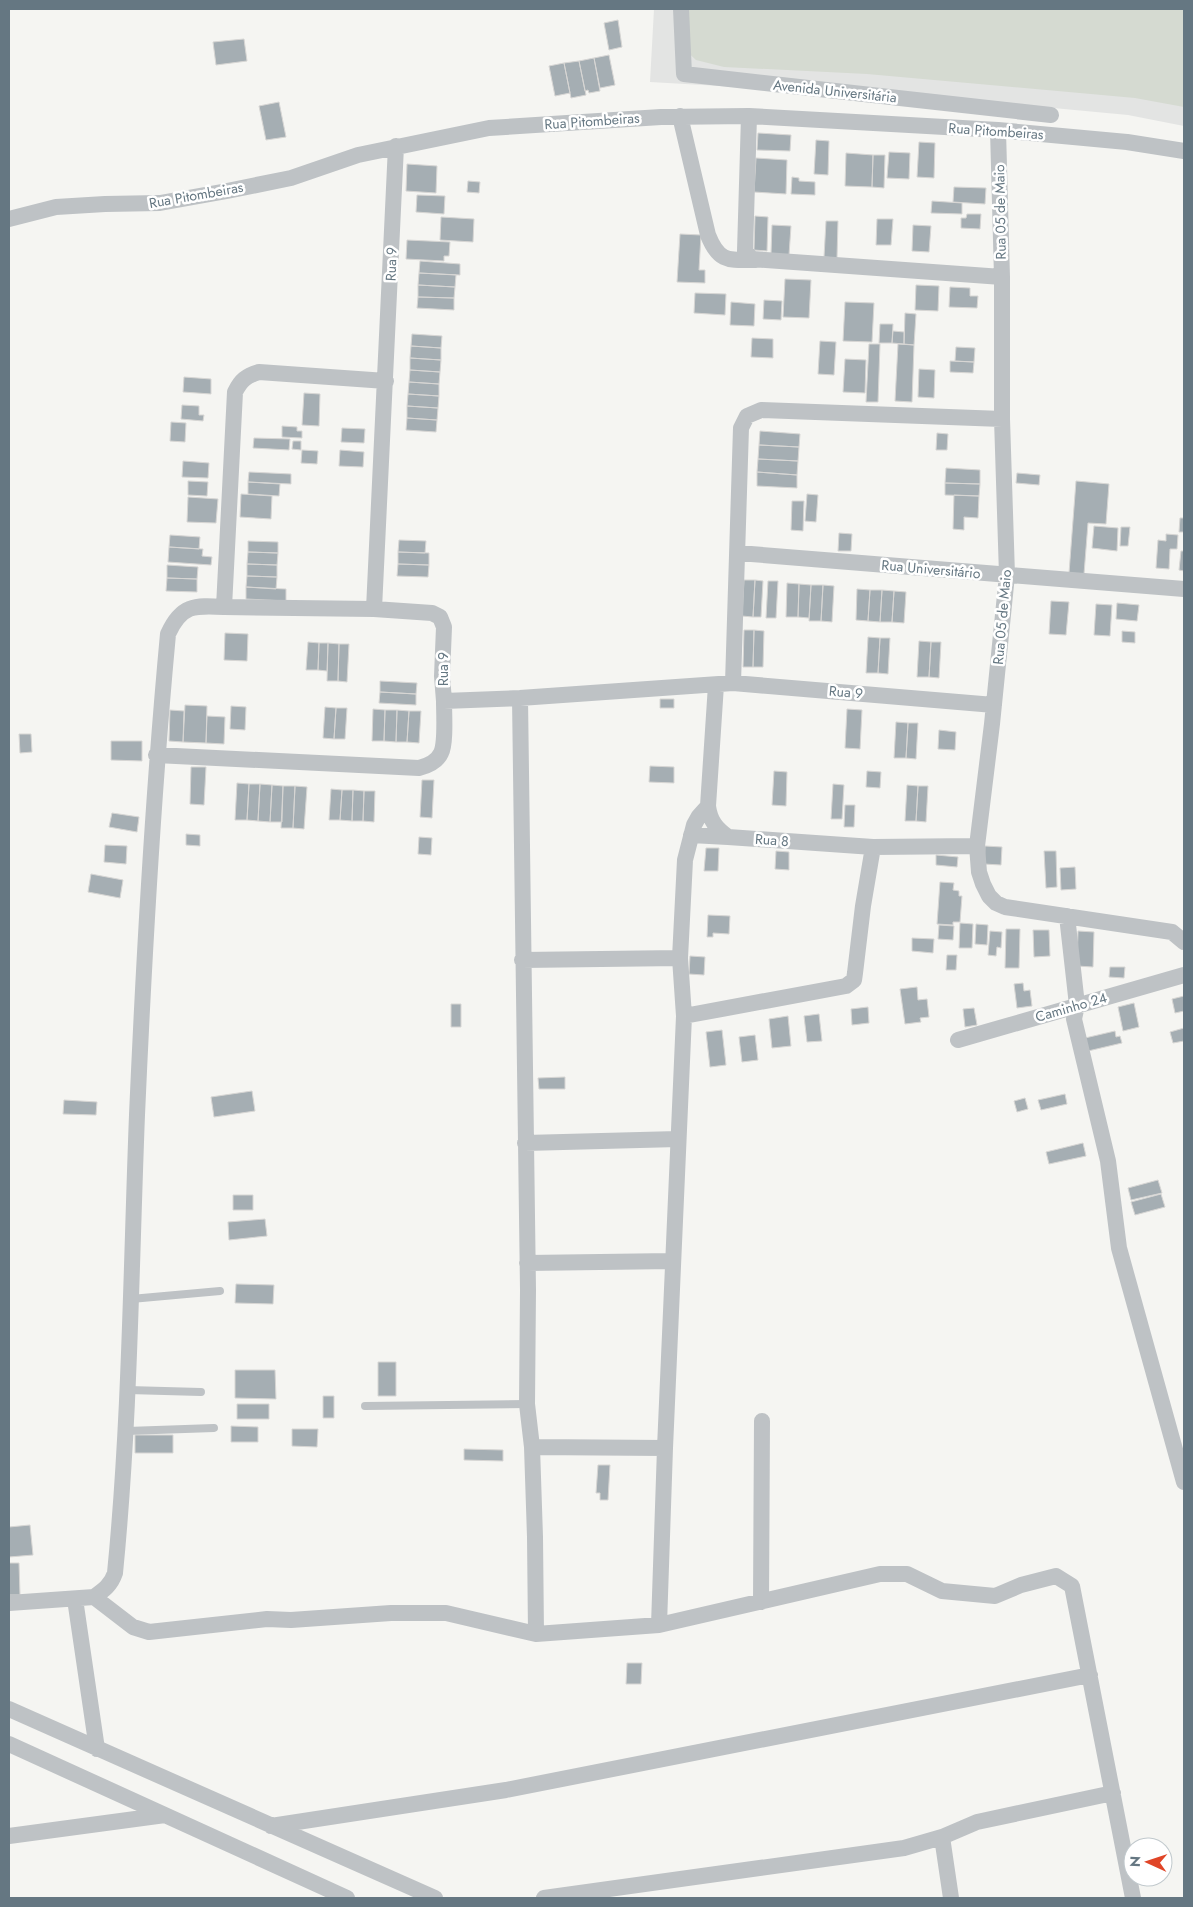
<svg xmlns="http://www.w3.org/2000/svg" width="1193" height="1907" font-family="Jost,sans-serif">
	<rect width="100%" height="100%" fill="#f5f5f2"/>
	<!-- built -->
	<path fill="#e3e4e3" d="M654,9H1184V126L1128,115L978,101L650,82Z"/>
	<!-- green -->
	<path fill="#d5dad1" d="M675,9H1184V107L1135,98L867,74L724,67L696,60L678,43Z"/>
	<!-- building -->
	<path fill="#a5aeb3" stroke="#d7d6d4" d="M618,20L622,47L609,50L604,23Z
		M244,39L247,61L216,65L213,42Z
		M609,55L615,85L600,88L594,58Z
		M594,58L600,91L589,93L588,90L585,91L579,61Z
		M579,61L586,95L571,98L564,63Z
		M564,63L570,93L555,96L549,66Z
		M279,102L286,137L266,140L259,106Z
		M758,133L791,135L790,151L757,150Z
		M816,140L829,141L828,175L814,174Z
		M919,142L935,143L934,178L917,177Z
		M889,152L910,153L909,179L887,178Z
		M846,153L873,155L872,187L845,186Z
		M873,155H885L884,188L872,187Z
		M756,158L787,160L786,194L754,192Z
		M407,164L437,166L436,193L406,191Z
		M792,177L799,178V181L815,182V195L791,194Z
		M468,181L480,182L479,193L467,192Z
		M954,187L986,188L985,204L953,202Z
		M417,195L445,196L444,214L416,212Z
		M932,201L962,203V214L931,213Z
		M967,214H981L980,229L961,228V218H966Z
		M755,216L768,217L767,251L754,250Z
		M441,217L474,219L473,242L440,240Z
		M877,219H893L891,245H876Z
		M826,221H838L837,258L824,257Z
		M772,225L791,226L789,255L771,254Z
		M913,225L931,226L929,252L912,251Z
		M680,234L701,235L699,270H705V283L677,282Z
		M407,240L450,242L449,256H444V261L406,259Z
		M420,261L460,264V275L419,273Z
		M419,273L456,275L455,287L418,285Z
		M785,279L811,280L809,318L783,317Z
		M418,285L455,287L454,298L418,297Z
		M916,285L939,286L938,311L915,310Z
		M950,287L970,288V296H978L977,308L949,307Z
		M695,293L726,294L725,315L694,313Z
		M418,297L454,298V310L417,308Z
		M764,300L782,301L781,320L763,319Z
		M731,302L755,304L754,326L730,325Z
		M845,302L874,303L872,342L843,341Z
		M905,313L916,314L914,345L904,344Z
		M880,324H893L892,343H879Z
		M893,331L904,332V344L892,343Z
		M412,334L442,336L441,348L411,346Z
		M752,338L773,339V358L751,357Z
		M820,341L836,342L834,375L818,374Z
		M869,344H880L878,402H866Z
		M898,344L914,345L912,402L895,401Z
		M411,346L441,348V360L410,358Z
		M956,347L975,348L974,362L955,361Z
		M410,358L441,360L440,372L410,370Z
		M845,359L866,360L865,393L843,392Z
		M950,361L974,362L973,373L950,372Z
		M919,369L935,370L934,398L918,397Z
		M410,370L440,372L439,384L409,382Z
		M184,377L211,379V394L183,392Z
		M409,382L439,384V396L408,394Z
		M304,393L320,394L319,426L302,425Z
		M408,394L439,396L438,408L407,406Z
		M182,405L199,406V415H204L203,421L181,419Z
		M407,406L438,408L437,420L407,418Z
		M407,418L437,420L436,432L406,430Z
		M171,422L186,423L185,442L170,441Z
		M282,426L297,427V431H302V438L282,437Z
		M342,428L365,429L364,443L341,442Z
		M760,431L800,434L799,447L759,445Z
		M937,433L948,434L947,450H936Z
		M254,438L290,439L289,450L253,448Z
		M293,441H301V450L292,449Z
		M759,445L799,447L798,461L758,459Z
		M302,450L318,451L317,464L301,463Z
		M340,450L364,452L363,467L339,466Z
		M758,459L798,461L797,475L757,472Z
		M183,461L209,463L208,478L182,477Z
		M946,468L980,470V484L945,483Z
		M249,472L291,474V484L248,482Z
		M757,472L797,475V488L757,486Z
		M1017,473L1040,475L1039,485L1016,483Z
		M188,481L208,482L207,496L188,495Z
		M1076,481L1109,484L1106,524L1088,523L1084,574L1069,573Z
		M248,482L280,484L279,496L248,494Z
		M945,483L980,484L979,496L945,495Z
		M241,494L272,496L271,519L240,517Z
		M807,494L818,495L816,522L805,521Z
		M954,495L979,496L978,518L964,517V530L953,529Z
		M188,497L218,499L216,523L187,522Z
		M792,501H804L803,531L791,530Z
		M1180,518H1184V532H1179Z
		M1094,526L1118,528L1117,551L1092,548Z
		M1121,527H1130L1128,546H1120Z
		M839,533L852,534L851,551H838Z
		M1166,534L1178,535L1177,549H1170L1169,569L1156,568L1158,540L1166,541Z
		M170,535L200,537L199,549L169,547Z
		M399,540L426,541L425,553L398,552Z
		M248,541L278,542V553L248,552Z
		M169,547L203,549L202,556L212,557L211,565L168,562Z
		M1181,551H1184V571L1179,570Z
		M248,552L278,553L277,565L247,564Z
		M398,552L429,553V565L398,564Z
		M247,564L277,565V577L247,576Z
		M398,564L429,565L428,577L397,576Z
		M167,565L198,567L197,579L167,578Z
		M247,576L277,577L276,589L246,587Z
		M167,578L197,579V592L166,591Z
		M744,580H755L753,617L742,616Z
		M755,580L763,581L761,617H753Z
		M768,581H778L776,618H766Z
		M787,583L799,584L798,617H786Z
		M799,584L811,585L809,618L798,617Z
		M811,585H823L821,621H809Z
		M823,585L834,586L832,622L821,621Z
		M246,587L286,589V601L246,599Z
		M857,589L870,590L868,621L856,620Z
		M870,590H882L880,622L868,621Z
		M882,590L894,591L892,622H880Z
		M894,591L906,592L904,623L892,622Z
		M1051,601L1069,602L1066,635L1049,634Z
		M1117,603L1139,605L1137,621L1116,619Z
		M1096,604L1112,605L1110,636L1094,635Z
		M744,630H754L753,667H743Z
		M754,630L764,631L763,667H753Z
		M1122,631L1135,632V643L1122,642Z
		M225,633L248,634L247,661L224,660Z
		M868,637L880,638L878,673H866Z
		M880,638H890L888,674L878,673Z
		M919,641L931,642L929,677H917Z
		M308,642L319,643L318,670H306Z
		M931,642H941L939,678L929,677Z
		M319,643H328L327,671L318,670Z
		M328,643L339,644L338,681H327Z
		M339,644H349L347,682L338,681Z
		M380,681L417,683L416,694L380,692Z
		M380,692L416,694V705L379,703Z
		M660,699H674V708H660Z
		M185,705L207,706L206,743L183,742Z
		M231,706L246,707L245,730L230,729Z
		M325,707L336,708L334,739L323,738Z
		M336,708H347L345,739H334Z
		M373,709L385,710L384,741H372Z
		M847,709L862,710L860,749L845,748Z
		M170,710L184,711L183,742L169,741Z
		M385,710H397L396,742L384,741Z
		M397,710L409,711L407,742H396Z
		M409,711H421L419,743L407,742Z
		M207,716L225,717L224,744L206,743Z
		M896,722L908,723L906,758H894Z
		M908,723H918L916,759L906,758Z
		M939,730L956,732L955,750L938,749Z
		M19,734H31L32,752L20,753Z
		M111,741H142V761L111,760Z
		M650,766L674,767V783L649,782Z
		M191,767H206L204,805L190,804Z
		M774,771L787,772L786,806L772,805Z
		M867,771L881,772L880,788L866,787Z
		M422,780H434L432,818L420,817Z
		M237,783L249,784L247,820H235Z
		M249,784H260L258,821L247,820Z
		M260,784L272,785L270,822L258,821Z
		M833,784L844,785L842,819H831Z
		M272,785L283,786L282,822H270Z
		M907,785L918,786L916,821H905Z
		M283,786H295L293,828H281Z
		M295,786L307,787L304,829L293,828Z
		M918,786H928L926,822L916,821Z
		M331,789L342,790L340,820H329Z
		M342,790H353L352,821L340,820Z
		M353,790L364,791L363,821H352Z
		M364,791H375L374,822L363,821Z
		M845,805H855L854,827H844Z
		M112,813L139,817L137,832L109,827Z
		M186,834L200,835V846L186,845Z
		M419,837L432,838L431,855L418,854Z
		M105,845L127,846L126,864L104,862Z
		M985,846L1002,847L1001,865L984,864Z
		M706,848H719L718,871H704Z
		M776,851L789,852V870L775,869Z
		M1044,851H1056L1057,887L1046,888Z
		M936,855L958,857L957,867L936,865Z
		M1075,867L1076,889L1061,890L1060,868Z
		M91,874L123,880L120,898L88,892Z
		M940,882L954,883L953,890L959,891V896H962L960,922H953V925L937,924Z
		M708,915L730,916L729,934L713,933V937H707Z
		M960,923L973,924L972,948H959Z
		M976,924L988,925L987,945L975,944Z
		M939,925L954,926L953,940L938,939Z
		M1006,929H1020L1019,968H1005Z
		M1033,930H1049L1050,956L1034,957Z
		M990,931L1002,932L1001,948L997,947L996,956L988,955Z
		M1078,931L1094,932L1093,967L1077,966Z
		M912,938L934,939L933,953L912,951Z
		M947,955H957L956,970H946Z
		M690,956L705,957L704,975L689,974Z
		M1110,967H1125L1124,978L1109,977Z
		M1023,983L1024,991L1030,990L1032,1006L1017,1008L1014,984Z
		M917,987L918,1000L927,999L929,1017L920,1018L921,1022L905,1024L900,989Z
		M1184,996V1011L1175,1013L1172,999Z
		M1134,1003L1139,1027L1123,1031L1118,1007Z
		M451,1004H461V1027H451Z
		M868,1007L869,1023L852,1025L851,1009Z
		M974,1008L977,1025L965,1027L963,1009Z
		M819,1014L822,1041L807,1042L804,1016Z
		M788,1016L791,1046L772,1048L769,1019Z
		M1184,1028V1041L1173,1043L1170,1032Z
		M722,1030L726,1065L710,1067L706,1032Z
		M1115,1031L1116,1037L1120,1036L1122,1043L1088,1051L1085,1038Z
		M755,1035L758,1060L742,1062L739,1037Z
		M565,1077V1089H539L538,1078Z
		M252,1091L255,1111L214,1117L211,1097Z
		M1065,1094L1067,1104L1041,1110L1038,1100Z
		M1025,1098L1028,1109L1017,1112L1014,1101Z
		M64,1100L97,1102L96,1115L63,1114Z
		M1083,1143L1086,1156L1049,1164L1046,1152Z
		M1158,1180L1162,1193L1131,1200L1128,1188Z
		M1161,1194L1165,1207L1135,1215L1131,1202Z
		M233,1195H253V1210H233Z
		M265,1219L267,1236L229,1240L228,1222Z
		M236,1284L274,1285L273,1304L235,1303Z
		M378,1362H396V1396H378Z
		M235,1370H275L276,1399L235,1398Z
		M323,1396H334V1418H323Z
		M237,1404H269V1419H237Z
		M231,1426L258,1427V1442H231Z
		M292,1429H318L317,1447L292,1446Z
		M135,1435H173V1453H135Z
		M464,1449L503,1450V1461L464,1460Z
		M598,1465H610L608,1500H600V1493H596Z
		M30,1525L33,1555L9,1557V1527Z
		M9,1563H19L20,1595H9Z
		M627,1663H642L641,1684H626Z"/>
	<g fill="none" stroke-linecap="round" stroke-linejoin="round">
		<!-- lane -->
		<path stroke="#bec2c5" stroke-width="8" d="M131,1299L220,1291
			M128,1390L201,1392
			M365,1406L527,1404
			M127,1431L214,1428"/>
		<!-- street -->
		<path stroke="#bec2c5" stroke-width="16" d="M681,9L684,74L1051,115
			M680,116L708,235C719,263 729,260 756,260
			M749,116L745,251L752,259L1002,277
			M998,130L1002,277V419L1007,575L992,724L977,846L979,872L983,884L989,896L996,903L1005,907L1172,932L1184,942
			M396,146L374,609L432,613L440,617L444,627L442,676L444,701L520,698L733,683L994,705
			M9,219L56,207L105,204L160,203L227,191L291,178L358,155L489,128L661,117L749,116L998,130L1127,142L1184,151
			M738,553L1184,589
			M224,607L235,392C241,380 246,376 259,372L386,381
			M733,683L741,428L747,416L761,410L1002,419
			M716,685L708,806C710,821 716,828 728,837L873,847L977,846
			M520,698L528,1290L527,1404L532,1447L535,1537L536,1634L659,1625L665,1448L684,1016L680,958L685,860L694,825L699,816L708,806
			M156,755L419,768C427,766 437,762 441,753C446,743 444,714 444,701
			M691,835L728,837
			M1067,916L1077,1005L1074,1019L1108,1161L1119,1248L1184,1482
			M522,960L680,958
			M684,1016L846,986L854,980L855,973L863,906L873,847
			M958,1040L1184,975
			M525,1143L678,1139
			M527,1263L673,1261
			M532,1447L665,1448
			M94,1597L133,1627L149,1632L267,1619L291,1620L391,1613H446L536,1634
			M75,1599L97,1749
			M761,1602L762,1421
			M9,1603L94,1597C104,1590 111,1585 115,1573C130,1421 131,1268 137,1115C144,955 153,794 168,634C181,605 194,605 224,607L374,609
			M659,1625L880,1574H907L942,1591L995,1596L1021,1585L1056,1576L1072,1586L1133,1898
			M9,1709L435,1898
			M9,1744L347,1898
			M271,1826L506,1790L1090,1675
			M9,1836L165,1815
			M942,1837L951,1898
			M544,1898L904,1848L942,1837L977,1822L1113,1793"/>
	</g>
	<g text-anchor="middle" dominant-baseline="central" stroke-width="5" stroke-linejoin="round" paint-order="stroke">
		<!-- street labels -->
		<g font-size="14" fill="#657782" stroke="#fff">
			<text transform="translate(835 91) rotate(6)">Avenida Universitária</text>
			<text transform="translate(592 121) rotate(-4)">Rua Pitombeiras</text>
			<text transform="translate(996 131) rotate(4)">Rua Pitombeiras</text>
			<text transform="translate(196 195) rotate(-10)">Rua Pitombeiras</text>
			<text transform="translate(1000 212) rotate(-91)">Rua 05 de Maio</text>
			<text transform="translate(391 264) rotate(-88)">Rua 9</text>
			<text transform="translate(931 569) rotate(5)">Rua Universitário</text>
			<text transform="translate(1002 617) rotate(-85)">Rua 05 de Maio</text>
			<text transform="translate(443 669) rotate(-90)">Rua 9</text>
			<text transform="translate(846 692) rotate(5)">Rua 9</text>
			<text transform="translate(772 840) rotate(4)">Rua 8</text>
			<text transform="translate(1071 1007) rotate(-16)">Caminho 24</text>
		</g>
	</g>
	<!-- border -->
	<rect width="1193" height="1907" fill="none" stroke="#657782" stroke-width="20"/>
	<!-- north arrow -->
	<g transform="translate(1148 1862) rotate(273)"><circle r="24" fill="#ffffff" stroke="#c1c9cd"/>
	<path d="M0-4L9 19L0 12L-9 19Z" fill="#e04527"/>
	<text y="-8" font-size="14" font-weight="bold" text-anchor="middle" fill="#657782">N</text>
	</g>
</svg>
